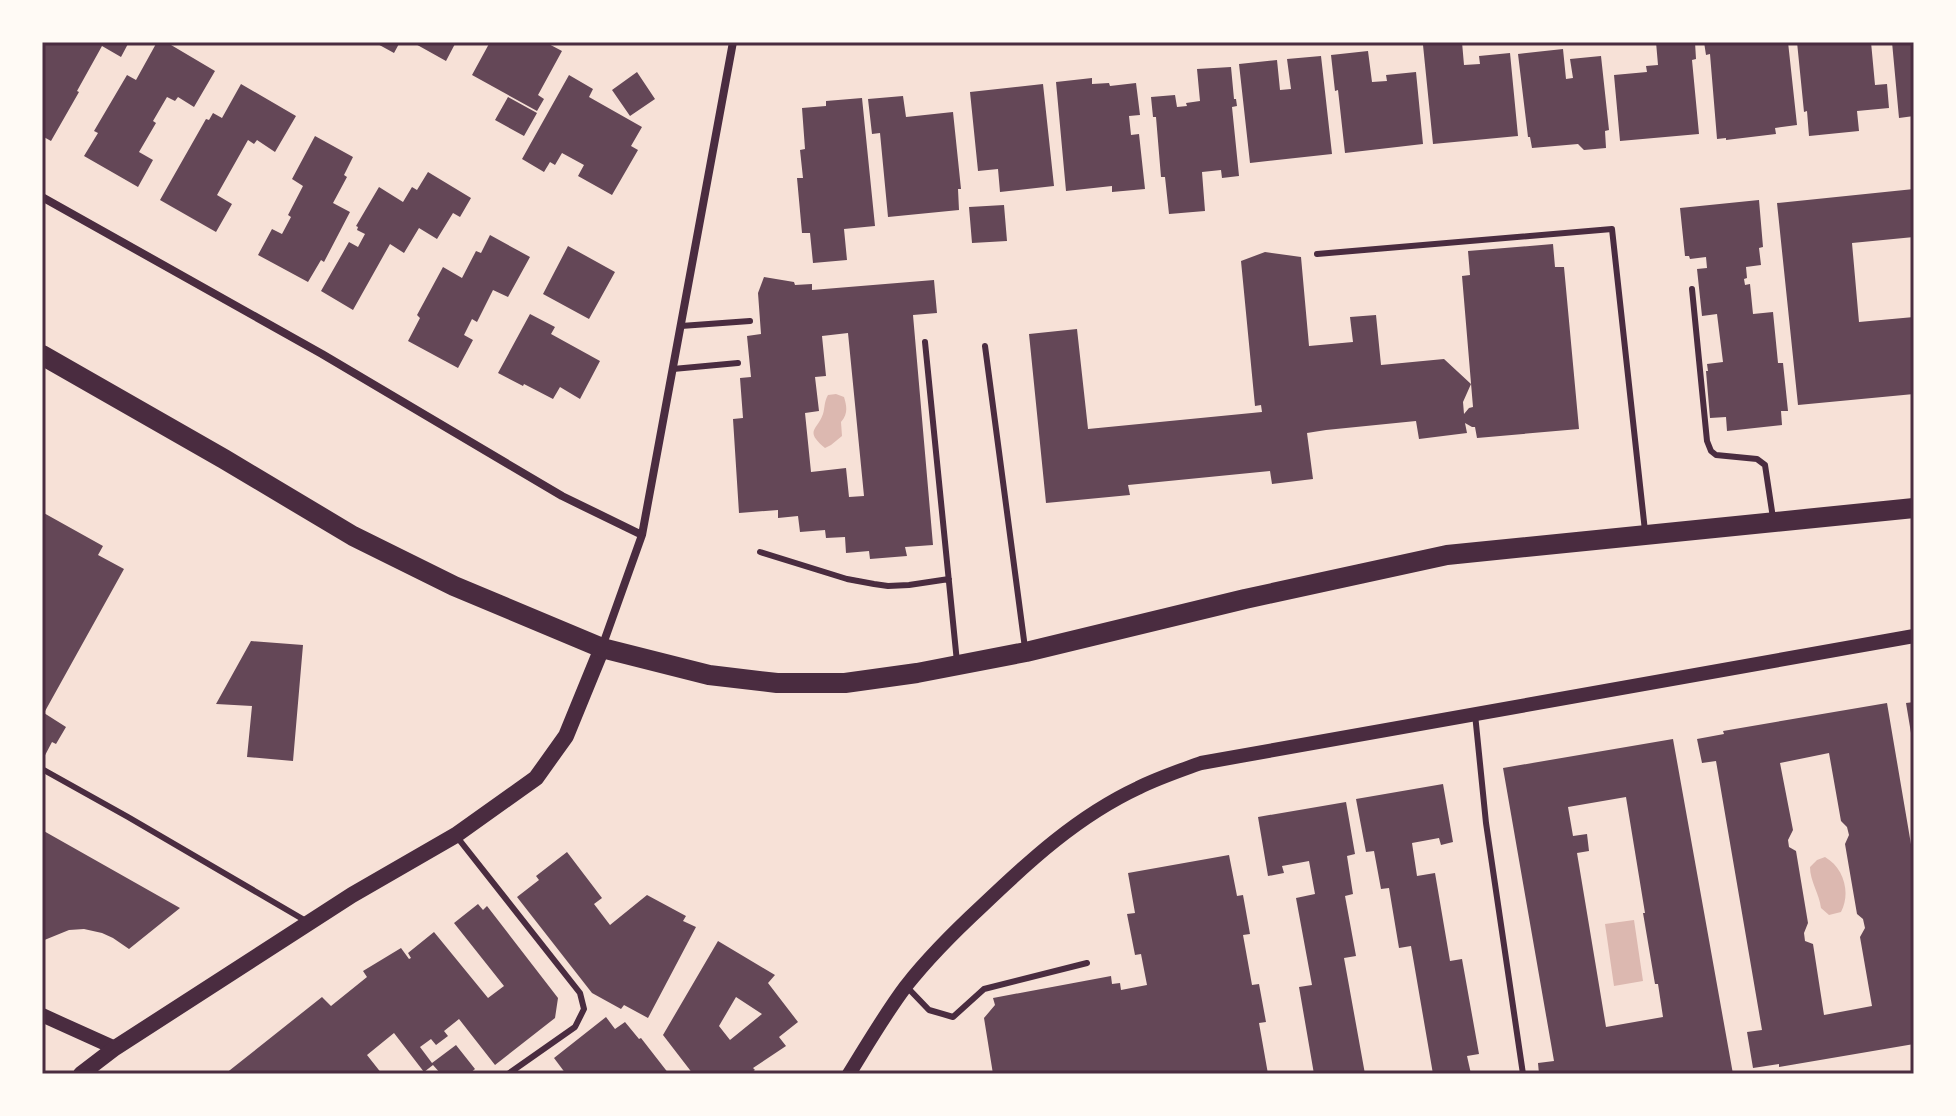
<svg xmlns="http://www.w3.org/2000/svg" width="1956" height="1116" font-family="Quicksand,sans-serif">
	<rect width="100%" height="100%" fill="#f7e1d7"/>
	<!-- water -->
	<path fill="#dcb8b0" d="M836,394L844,397C847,407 848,414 841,422L842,436L831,445L825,448C804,430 817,431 823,414C825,407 824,402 828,395Z
		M1825,857C1844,868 1851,893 1841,912L1829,915L1821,908C1819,893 1810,881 1810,867L1817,860Z
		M1634,920L1643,981L1614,986L1605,924Z"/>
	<!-- building -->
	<path fill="#644757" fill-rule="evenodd" d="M42,42H129L121,57L102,46L77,91L79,92L51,141L42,136Z
		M157,42H166L215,71L194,107L178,97L175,101L167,97L153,121L156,123L139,152L153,160L138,187L84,156L98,133L94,131L127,75L136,80Z
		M374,42H400L394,53Z
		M412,42H456L446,61Z
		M490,42H545L562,51L538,95L544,99L537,111L472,75Z
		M1452,42H1462L1464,65L1480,64L1479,56L1510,53L1518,136L1433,144L1423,45Z
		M1656,42H1695L1696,59L1692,60L1699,134L1620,141L1614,75L1647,72L1646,66L1658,65Z
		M1704,42H1788L1797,125L1775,128L1776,134L1726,140V138L1717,139L1710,54L1706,55Z
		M1797,42H1871L1875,85L1887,84L1889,108L1857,111L1859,131L1809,136L1807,111L1804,112Z
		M1892,42H1914V116L1899,118Z
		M1563,49L1566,79L1573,78L1570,59L1601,56L1609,130L1605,131L1606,148L1584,150L1578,144L1532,148L1530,137H1528L1518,54Z
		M1368,51L1372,82L1387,81L1386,75L1416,72L1423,144L1345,153L1338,90L1335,91L1331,55Z
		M1321,56L1332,154L1250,163L1239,64L1277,60L1280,90L1291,89L1287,59Z
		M1231,67L1234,99H1236L1237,106L1232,107L1239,176L1222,178L1221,170L1202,172L1205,211L1169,214L1165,177H1161L1156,117H1153L1151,97L1175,95L1177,107L1187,106L1186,103L1200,101L1197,69Z
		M637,72L655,99L630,116L612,90Z
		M569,75L593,89L589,97L642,127L631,146L638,150L612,195L578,176L584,165L562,153L555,165L550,162L544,172L522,159Z
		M1092,78V84L1109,83L1110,86L1136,83L1140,115L1129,116L1131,135L1139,134L1145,189L1112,192V186L1066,191L1056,82Z
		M241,84L296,116L275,152L257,140L254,144L248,140L217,195L232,204L216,232L160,200L206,119L209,120L213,113L222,118Z
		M1043,84L1054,186L1000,192L998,169L978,171L970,92Z
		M903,96L906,117L953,112L961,189H958L959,210L888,217L880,133L872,134L868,99Z
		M508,97L537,113L524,136L495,120Z
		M862,98L875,226L844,229L847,260L813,263L810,233H802L797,178H803L800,150L805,149L802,108L826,106V101Z
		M315,136L353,157L344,175L347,177L333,203L350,212L324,262L321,260L308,282L258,255L272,229L282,234L291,217L288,215L303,186L292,179Z
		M428,172L471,198L460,217L453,213L437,239L419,228L404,253L390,244L353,310L321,291L349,242L358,247L365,234L357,230L358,227L356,226L379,187L403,202L412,187L417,190Z
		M1914,189V237L1852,243L1859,322L1914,317V394L1798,405L1777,203Z
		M1759,200L1763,247L1759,248L1761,265L1746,267L1747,278L1744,279L1745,285L1750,284L1753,314L1773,312L1778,363H1783L1788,411H1781L1782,425L1727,431L1726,417L1710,418L1706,371H1708L1707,364L1723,362L1717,314L1702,316L1697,269L1707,268L1706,257L1690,259L1689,256H1685L1680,208Z
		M1004,205L1007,241L972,243L969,207Z
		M490,235L530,257L508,297L493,290L477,322L472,319L464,335L473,340L458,368L408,341L420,318L417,315L443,267L462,278L476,251L481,253Z
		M1553,244L1555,267H1564L1579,429L1477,438L1475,427H1472L1465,423L1467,433L1419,439L1416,421L1326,430L1307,433L1313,479L1272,484L1270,471L1128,485L1130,495L1046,503L1029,334L1077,329L1088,429L1262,412L1261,405L1255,406L1241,261L1265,252L1301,257L1309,346L1353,342L1350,317L1376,315L1381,365L1444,359L1471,384L1463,402L1464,414L1469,408L1473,407L1462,276L1470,275L1468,251Z
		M568,246L615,272L589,319L543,294Z
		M764,277L794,282L795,285L812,284V290L934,280L937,313L913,315L933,545L905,547L907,556L870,559L869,551L846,553L845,537L826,538L825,530L800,532L798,516L778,518V510L739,513L733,419L743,418L740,378L751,377L747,336L761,334L758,293ZM848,333L864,496L849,497L846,468L811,472L805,413L819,411L815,377L826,376L822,336Z
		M530,314L555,327L551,334L600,361L580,399L560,387L553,399L524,384L523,386L498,373Z
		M42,512L103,546L98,555L124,569L44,713L66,727L56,744L52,742L42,761Z
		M251,641L303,645L293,761L247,757L252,706L216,704Z
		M1914,702V739H1912L1906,703Z
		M1887,703L1914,862V1044L1779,1067V1064L1753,1068L1747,1032L1762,1030L1716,761L1702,763L1697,739L1724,734L1723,731ZM1829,753L1841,821L1847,827L1849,835L1845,844L1857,914L1863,919L1865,928L1860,937L1872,1006L1824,1015L1813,944L1805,941L1804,933L1808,923L1796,851L1789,847L1788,840L1793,830L1780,763Z
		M1673,739L1733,1074H1539L1538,1063L1554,1061L1503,768ZM1626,797L1645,913H1643L1655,984H1658L1663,1017L1606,1027L1577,853L1589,851L1587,834L1573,836L1568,807Z
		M1443,784L1453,842L1441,845L1439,838L1412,843L1417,876L1435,873L1450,961L1462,959L1479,1054L1467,1056L1471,1074H1433L1411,946L1399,948L1389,888L1381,889L1374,851L1366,852L1356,799Z
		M1346,802L1355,854L1347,856L1353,894L1345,896L1356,956L1344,958L1365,1074H1314L1299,987L1312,985L1296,898L1315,894L1309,861L1282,866L1284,873L1268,876L1258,817Z
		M42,830L180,908L129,949L113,938L102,933L84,929L69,930L42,941Z
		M567,852L602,898L594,904L610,925L647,895L686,916L683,921L696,927L648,1018L624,1005L621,1009L592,993L517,897L539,880L536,876Z
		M1229,855L1237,896L1243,895L1250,934L1243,935L1252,985L1259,984L1266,1022L1259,1023L1268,1074H993L984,1018L995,1005L993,998L1111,976L1112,984L1120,983L1121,990L1147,985L1141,954L1135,955L1127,914L1135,913L1128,873Z
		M478,904L483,910L487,906L558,998L555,1018L495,1065L459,1019L444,1031L448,1036L436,1045L431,1039L420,1047L432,1063L456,1045L475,1069L469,1074H441L433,1065L424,1072L394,1033L367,1055L382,1074H225L322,997L331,1006L367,977L363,971L401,948L409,959L411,958L408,953L434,932L488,998L504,986L454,923Z
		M718,941L775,975L768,983L798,1022L779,1037L786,1046L753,1068L755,1070L749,1074H693L663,1035ZM736,997L762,1014L730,1040L719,1026Z
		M606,1017L615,1029L625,1022L639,1039L641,1038L669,1074H566L554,1058Z"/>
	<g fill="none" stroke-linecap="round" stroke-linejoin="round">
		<!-- service -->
		<path stroke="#4a2c40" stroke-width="6" d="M1317,254L1612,229L1645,531
			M1692,289L1707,441L1711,451L1716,455L1757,459L1765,465L1773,518
			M681,326L750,321
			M925,342L957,662
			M985,346L1025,648
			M673,369L738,363
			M760,552L847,579L874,584L888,586L909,585L949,579
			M1475,714L1486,823L1523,1074
			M42,769L128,817L306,921
			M457,837L580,993L584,1009L575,1027L508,1074
			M906,986L929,1010L953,1017L984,989L1087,963"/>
		<!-- minor -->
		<path stroke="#4a2c40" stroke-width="8" d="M42,197L322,354L562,496L642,535
			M602,647L642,535L733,42"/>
		<!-- tertiary -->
		<path stroke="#4a2c40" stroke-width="14" d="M42,1015L115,1048
			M849,1074C867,1045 885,1014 906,986C928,958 955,931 982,906C1029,861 1078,816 1138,788C1158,778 1179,771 1201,763L1914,636"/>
		<!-- secondary -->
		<path stroke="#4a2c40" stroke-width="16" d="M81,1074L115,1048L352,895L456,835L536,778L566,736L602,648"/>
		<!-- primary -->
		<path stroke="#4a2c40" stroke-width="20" d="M42,355L224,459L353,536L454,586L602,648L709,675L777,683H845L917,673L1026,652L1245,599L1447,555L1914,508"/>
	</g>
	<!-- border -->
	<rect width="1956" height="1116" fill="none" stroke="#fffaf5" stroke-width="88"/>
	<rect x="44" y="44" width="1868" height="1028" fill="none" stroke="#4a2c40" stroke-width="3"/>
</svg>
